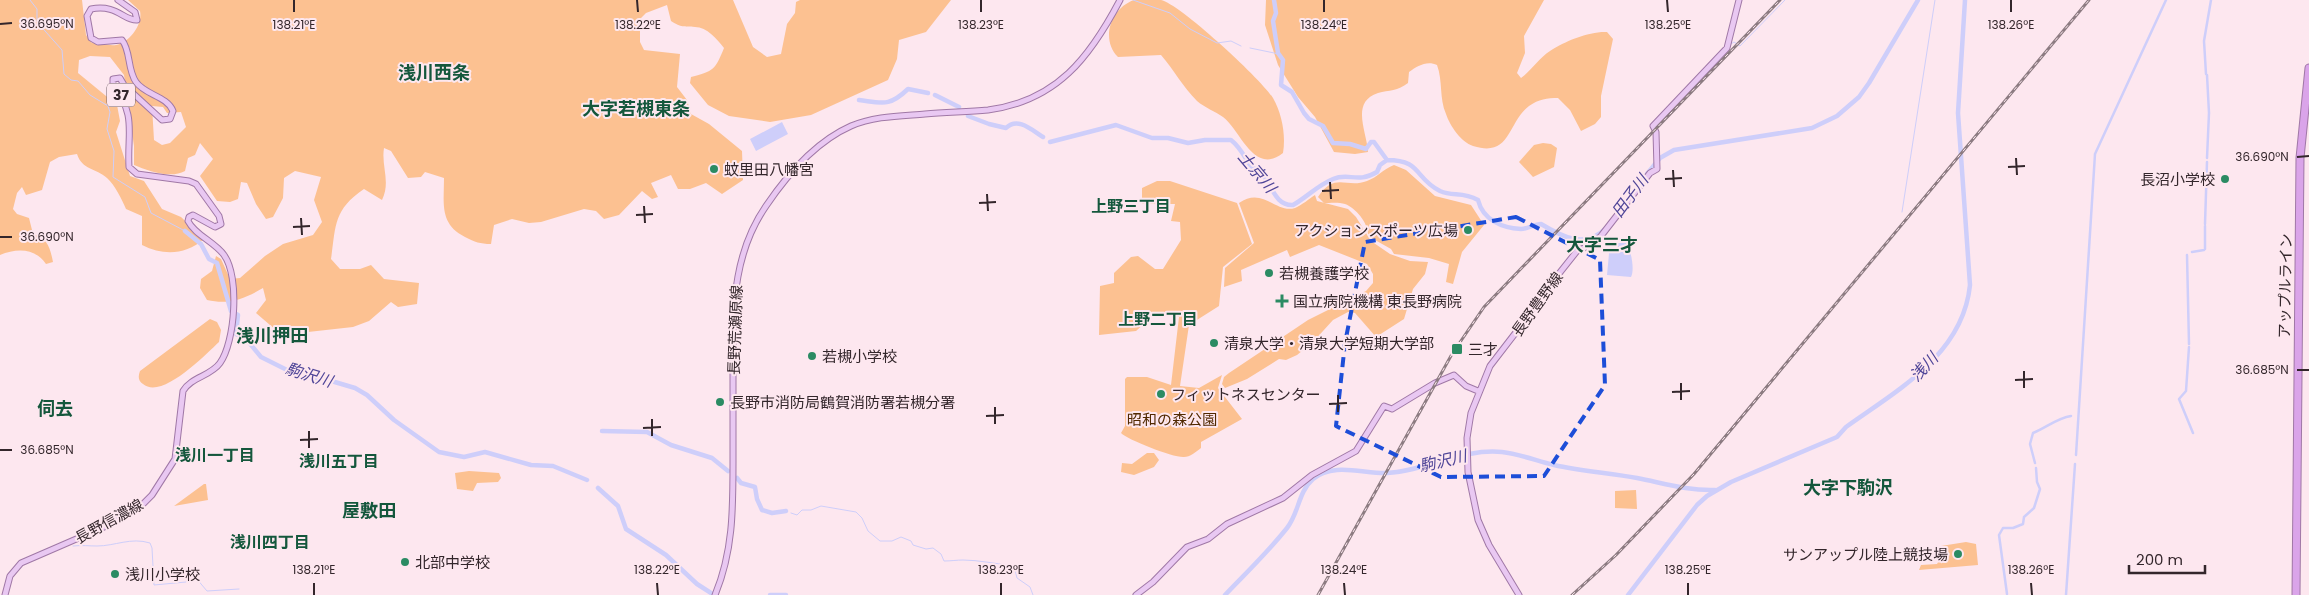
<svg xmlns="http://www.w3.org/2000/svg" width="2309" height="595" font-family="Poppins,'Noto Sans JP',sans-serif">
	<rect width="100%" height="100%" fill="#fde7ef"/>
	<!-- green -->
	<path fill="#fcc191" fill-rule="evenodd" d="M0,0H82L86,35L92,43C99,43 109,46 116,45C130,42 143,24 140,11L128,0H733L753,47L767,57L781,54L787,24L795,13L796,2L800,0H951L926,32L899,40L897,59L888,80L811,115L770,122L729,116L708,105L690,83L691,77C714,71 715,70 724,48C717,39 707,27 695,27C683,26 682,28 671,21L667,5L646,13L640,19V42L644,50L680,54L677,87L687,100L691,114L709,124L742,151L743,180L722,194L706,183L690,189H678L671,175L651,183L658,197L652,199L642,191L619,215L604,219L596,211L584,209L541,222L529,223L512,219L494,225L491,244C480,244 475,242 465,237C439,224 444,203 444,178L425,172L421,177L408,178L391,151L384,148C381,166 391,182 382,200L364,189C333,210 336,226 331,259L340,269H360L371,265L384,279L419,283L417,304L398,307L391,302L369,321L353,327L299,333L277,331L256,313L266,300L263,288C244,299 229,305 207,300L200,288L201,279L212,271L216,256L221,259L230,279L240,278L265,256L283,244L313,235L322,222L314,200L321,177L295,171L284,178L283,198L273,217L266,219L256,204L247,183L241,182L238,199L230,202L217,201L200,176L213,159L200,143L195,155L188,158L185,171C171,179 148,171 134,165V146L124,75L110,57L90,56L79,60L78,73L117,105L120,121L116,132L130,176L144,181L162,209L181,217L204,239C185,255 164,256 142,245V216L126,209C122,200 115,185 107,178C96,168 82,170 77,154L59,157L50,162L42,190L26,195L22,187L17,193L13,209L17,214L29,218L33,234C48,238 50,248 53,262L46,264C35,248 17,248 0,255ZM152,106L163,107L167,113L181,112L186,127L170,143L162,145L154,140Z
		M1134,0C1142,0 1153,0 1161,0C1180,4 1262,80 1273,98C1282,114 1286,135 1283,153C1254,176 1241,131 1223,117C1215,111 1205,108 1197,101C1183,87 1174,70 1161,55L1118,57C1100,39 1111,8 1134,0Z
		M1266,0H1544L1524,36L1525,53L1517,73L1521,78C1532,70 1539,58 1550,51C1565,41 1590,31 1607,32L1613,39L1601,96V117L1595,124L1581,131L1570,110L1558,98C1547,98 1539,99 1529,106C1507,123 1511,158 1473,146C1461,142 1450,126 1446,114C1439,98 1443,81 1437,65C1427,60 1417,66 1409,72L1408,83C1398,91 1389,90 1378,93C1350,102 1367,132 1368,152L1355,154L1334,152L1315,117L1298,97L1278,65L1265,25Z
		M1543,143L1551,144L1557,148L1554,167L1533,177L1519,162L1534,145Z
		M1394,165L1406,170L1435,196L1471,205L1484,225L1462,252L1453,284L1446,282L1449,264L1429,258L1394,254L1391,249L1368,236C1369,224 1356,208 1345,204C1339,202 1330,203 1324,203L1318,197C1335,171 1346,189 1367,181C1378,177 1383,169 1394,165Z
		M1157,181H1170L1237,203L1252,244L1223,267L1219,306L1189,325L1180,386L1199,388L1222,375L1218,388L1242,419L1201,442V448C1196,452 1190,457 1184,457C1174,458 1128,440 1121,433L1125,426V379L1127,377H1147L1171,385L1179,317L1155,314L1136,331L1099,335L1100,286L1114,283V273L1131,257L1138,256L1155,269H1163L1181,240L1180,222L1171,221L1175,204H1142V188Z
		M1315,195L1317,201L1348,209L1356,217L1371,241L1390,254L1410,261L1428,262L1425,274L1413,289L1404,319L1376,337L1355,313L1348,312L1333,320L1313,342L1297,355L1286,360L1279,359L1247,379L1225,388L1222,384L1224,377L1229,373L1308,320L1366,291L1373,283V274L1367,264L1319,245L1290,257L1287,250L1241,270L1242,281L1224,287L1225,268L1254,243L1239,203C1263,186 1276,214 1295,208C1302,205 1309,199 1315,195Z
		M210,319L217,322L221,330L219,342C205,355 162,400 143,384C138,381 138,376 140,371Z
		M1147,453H1154L1159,460L1154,467L1134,475L1121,472L1122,463L1132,464Z
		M469,471L499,473L501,478L498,482L477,483L473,491L457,489L455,473Z
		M204,484H206L208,500L174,506Z
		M1636,490L1637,509L1615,508V491Z
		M1966,542L1976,544L1978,565L1919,570L1921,565L1937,564L1940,559L1941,546Z"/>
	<!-- water -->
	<path fill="#cecefa" d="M782,122L788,134L756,151L750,139Z
		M1610,243H1626C1631,249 1635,270 1631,277L1607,275Z"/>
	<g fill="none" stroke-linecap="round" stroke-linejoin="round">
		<!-- stream -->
		<path stroke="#cecefa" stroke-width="1" d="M30,0L37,9V22L62,50L64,74L71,80L78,81L90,95L108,106L110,112L107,129L114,151L113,177L145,197L151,213L185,231
			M1133,0L1170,13L1190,29L1217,43L1231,41L1241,46
			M1731,44L1734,42L1740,46L1785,0
			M1250,48L1279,54
			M1902,212L1935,0
			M791,513L797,515L802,510H811L821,506L856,512L862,518L868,531L880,541H892L901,537L911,541L913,545L926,549L933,548L941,554L944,561C951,561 957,560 963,560C979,560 995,564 1010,565L1015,570L1017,578L1030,587L1033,595
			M73,546C82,545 89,546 97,546C115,546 131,537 150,543L152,548L154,585L186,582L192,577
			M196,578L207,591L239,589"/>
		<!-- canal -->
		<path stroke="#cecefa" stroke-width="2.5" d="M2206,74L2204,41L2211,0
			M2207,75L2209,113L2207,158
			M2205,224L2207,162
			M2205,226V249
			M2192,252L2204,250
			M2187,255L2189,344
			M2189,347L2186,391L2179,399L2193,433
			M2076,455L2095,154L2166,0
			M2035,463L2030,444L2033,433C2046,428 2057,418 2071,416
			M2007,594L1999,535L2003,528H2013L2023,524L2024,517L2034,508L2040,489L2037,482L2036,468
			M2066,595L2075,464"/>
		<!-- river -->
		<path stroke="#cecefa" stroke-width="4.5" d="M1274,0L1276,13L1273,21L1278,53L1283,60L1281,85L1292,92L1304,113L1309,119L1323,126L1333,143L1350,144L1366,149L1371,142H1374L1387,160
			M935,95L959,107
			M859,100C883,103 889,107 908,89L928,93
			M968,116L989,124L1006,128C1018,116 1033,131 1043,137
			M1050,142L1116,125L1152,138H1168L1188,143L1205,140H1231C1240,147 1244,156 1250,165C1253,169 1259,170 1262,174C1272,185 1275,206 1293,205C1307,197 1318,185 1333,179C1349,172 1357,184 1377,172L1380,165L1387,160
			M1387,160C1422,160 1414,178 1440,191C1453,197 1462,191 1478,200C1483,220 1502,228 1521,229C1528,229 1534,224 1541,224C1561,236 1585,250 1606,228
			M1647,174L1660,158L1674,150L1812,128L1837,116L1859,97L1869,83L1918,0
			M185,231L201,244L209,259L217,263L231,311L238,315L236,334L247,340L261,357L297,375L328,380L355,388L367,395L394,420L439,452L464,457L485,452L531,465L553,466L587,480
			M602,431L647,432L671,445L712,458L728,471
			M737,478L741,483L755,487L757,499L762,510L772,513L786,511
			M598,488L618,506L626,529L666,555L697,584L714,595
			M770,595H786
			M1225,595C1246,573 1268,552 1287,528C1299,513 1298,492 1313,479C1333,462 1364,474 1387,473C1427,471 1462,448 1502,452C1520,454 1537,461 1554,465C1581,471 1609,473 1637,478C1663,483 1688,491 1715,490
			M1628,595L1697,505L1707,496L1731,482L1837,437L1846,427C1896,391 1963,355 1970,285L1958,113L1965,0"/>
		<defs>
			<path id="major" d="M5,595L10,576L21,563L104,527L143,504L152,495L175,459L183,391C191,377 211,376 220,363C235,342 240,277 224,255C215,242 195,235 188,221L189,217L193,215L215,227L221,224L219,216L196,184L189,181L137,174L129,167C127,132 137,117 113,84V79L120,78L124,85L162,120L170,119L173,111C167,96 145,95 136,82C127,69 131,51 122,40L98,42L91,38L87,16L91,9C117,4 124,21 137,20L135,12L118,0
				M715,595C733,552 733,510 733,463C733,427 733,391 733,354C733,301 735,251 766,206C787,175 817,141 851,126C874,116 900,116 925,114C946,112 967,112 988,110C1057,101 1090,57 1120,0
				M1136,595L1153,582L1187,547L1208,539L1227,524L1283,498L1312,475L1356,451L1384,406L1392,409L1435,383L1454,375L1466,386L1478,391
				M1519,595L1489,545L1478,520L1468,472L1467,438L1471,413L1490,366L1527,318L1538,300L1577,251L1593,244L1601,236L1650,173L1657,169L1656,132L1653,126L1727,48L1739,0"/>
			<path id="highway" d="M2296,595L2300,158L2309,68"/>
		</defs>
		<!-- major casing -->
		<use href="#major" stroke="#a078a6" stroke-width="7"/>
		<!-- highway casing -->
		<use href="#highway" stroke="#a078a6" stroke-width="9"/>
		<!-- major -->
		<use href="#major" stroke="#e9c8f2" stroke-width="5"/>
		<!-- highway -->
		<use href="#highway" stroke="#daa4e9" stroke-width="7"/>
		<defs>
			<path id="rail" d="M1318,595L1452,354L1484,307L1780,0
				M1572,595L1616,555L1694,474L2089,0"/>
		</defs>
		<!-- rail casing -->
		<use href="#rail" stroke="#8c7b81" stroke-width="3"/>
		<!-- rail -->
		<use href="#rail" stroke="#fde7ef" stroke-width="1" stroke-dasharray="4" stroke-linecap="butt"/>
	</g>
	<!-- marked area -->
	<path fill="none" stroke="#1d4ed8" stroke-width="4" stroke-dasharray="10 6" stroke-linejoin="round" d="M1516,217L1600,260L1605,385L1544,476L1441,477L1336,426L1345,343L1365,242Z"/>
	<!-- ticks -->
	<path fill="none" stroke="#33262b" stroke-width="2" d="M294,0V12M637,0L638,12M981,0V12M1324,0V12M1667,0L1668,12M2011,0V12M0,24L12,23M2297,157L2309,156M2016,158L2017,175M2008,167L2025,166M1673,170L1674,187M1665,179L1682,178M1330,182L1331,199M1322,191L1339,190M987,194L988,211M979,203L996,202M644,206L645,223M636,215L653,214M301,218L302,235M293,227L310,226M0,237H12M2297,370H2309M2024,371V388M2015,380L2033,379M1681,383V400M1672,392L1690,391M1338,395V412M1329,404L1347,403M995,407V424M986,416L1004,415M652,419V436M643,428L661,427M309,431V448M300,440L318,439M0,450H12M314,583V595M657,583L658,595M1001,583V595M1344,583L1345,595M1688,583V595M2031,583L2032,595"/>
	<!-- markers -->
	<g fill="#2b8b63" stroke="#fde7ef" stroke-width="2">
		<circle cx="714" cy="169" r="5"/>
		<circle cx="2225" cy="179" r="5"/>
		<circle cx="1468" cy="230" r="5"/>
		<circle cx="1269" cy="273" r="5"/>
		<path d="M1279.5 293.5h5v5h5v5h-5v5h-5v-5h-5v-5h5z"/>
		<circle cx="1214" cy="343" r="5"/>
		<rect x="1451" y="343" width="12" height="12" rx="2.5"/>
		<circle cx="812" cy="356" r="5"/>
		<circle cx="1161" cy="394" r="5"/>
		<circle cx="720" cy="402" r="5"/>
		<circle cx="1958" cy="554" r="5"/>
		<circle cx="405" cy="562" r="5"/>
		<circle cx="115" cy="574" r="5"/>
	</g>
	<g text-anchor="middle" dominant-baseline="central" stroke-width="4" stroke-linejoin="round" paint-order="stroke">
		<!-- shield labels -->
		<rect fill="#fde7ef" stroke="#706066" stroke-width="1" x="107" y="83.5" width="28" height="23" rx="4"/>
		<g font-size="14" font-weight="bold" fill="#33262b">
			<text x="121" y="95">37</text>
		</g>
		<!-- poi labels -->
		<g font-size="15" fill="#33262b" stroke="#fde7ef" text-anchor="start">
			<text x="724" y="169">蚊里田八幡宮</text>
			<text x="2215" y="179" text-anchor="end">長沼小学校</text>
			<text x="1458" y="230" text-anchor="end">アクションスポーツ広場</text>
			<text x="1279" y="273">若槻養護学校</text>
			<text x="1293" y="301">国立病院機構 東長野病院</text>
			<text x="1224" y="343">清泉大学・清泉大学短期大学部</text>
			<text x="1468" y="349">三才</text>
			<text x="822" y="356">若槻小学校</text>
			<text x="1171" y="394">フィットネスセンター</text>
			<text x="730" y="402">長野市消防局鶴賀消防署若槻分署</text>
			<text x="1948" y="554" text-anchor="end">サンアップル陸上競技場</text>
			<text x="415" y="562">北部中学校</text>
			<text x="125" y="574">浅川小学校</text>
		</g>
		<!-- street labels -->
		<g font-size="15" fill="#33262b" stroke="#fde7ef">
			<text transform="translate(2285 286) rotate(-89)">アップルライン</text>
			<text transform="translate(1537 304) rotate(-54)">長野豊野線</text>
			<text transform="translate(735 330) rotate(-88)">長野荒瀬原線</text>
			<text transform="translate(109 521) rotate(-29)">長野信濃線</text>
		</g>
		<!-- park labels -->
		<g font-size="15" fill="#512900" stroke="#fde7ef">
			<text x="1172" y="419">昭和の森公園</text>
		</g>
		<!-- water labels -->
		<g font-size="16" font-style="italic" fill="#4f4598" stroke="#fde7ef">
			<text transform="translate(1257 172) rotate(50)">土京川</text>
			<text transform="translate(1630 196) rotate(-53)">田子川</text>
			<text transform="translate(1924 367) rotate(-47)">浅川</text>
			<text transform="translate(309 375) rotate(17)">駒沢川</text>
			<text transform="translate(1443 461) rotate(-13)">駒沢川</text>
		</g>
		<!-- neighbourhood labels -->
		<g font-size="16" font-weight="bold" fill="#14573c" stroke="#fde7ef">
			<text x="1131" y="206">上野三丁目</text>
			<text x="1158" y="319">上野二丁目</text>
			<text x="215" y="455">浅川一丁目</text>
			<text x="339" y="461">浅川五丁目</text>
			<text x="270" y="542">浅川四丁目</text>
		</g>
		<!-- quarter labels -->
		<g font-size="18" font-weight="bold" fill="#14573c" stroke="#fde7ef">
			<text x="434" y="72">浅川西条</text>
			<text x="636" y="108">大字若槻東条</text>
			<text x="1602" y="244">大字三才</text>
			<text x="272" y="335">浅川押田</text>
			<text x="55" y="408">伺去</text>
			<text x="1848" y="487">大字下駒沢</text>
			<text x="369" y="510">屋敷田</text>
		</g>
	</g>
	<g font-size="12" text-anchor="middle" fill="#33262b" stroke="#fde7ef" stroke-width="4" stroke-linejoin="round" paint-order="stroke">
		<text x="47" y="28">36.695°N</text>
		<text x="294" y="29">138.21°E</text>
		<text x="638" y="29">138.22°E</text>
		<text x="981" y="29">138.23°E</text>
		<text x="1324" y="29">138.24°E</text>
		<text x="1668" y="29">138.25°E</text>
		<text x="2011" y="29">138.26°E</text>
		<text x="2262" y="161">36.690°N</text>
		<text x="47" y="241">36.690°N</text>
		<text x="2262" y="374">36.685°N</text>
		<text x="47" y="454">36.685°N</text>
		<text x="314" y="574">138.21°E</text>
		<text x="657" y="574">138.22°E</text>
		<text x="1001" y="574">138.23°E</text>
		<text x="1344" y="574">138.24°E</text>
		<text x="1688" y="574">138.25°E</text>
		<text x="2031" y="574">138.26°E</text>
	</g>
	<!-- scale -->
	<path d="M2129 565v8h76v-8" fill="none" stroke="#33262b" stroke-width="2.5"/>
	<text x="2136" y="565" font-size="15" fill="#33262b" stroke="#fde7ef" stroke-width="4" paint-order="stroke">200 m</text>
</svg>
